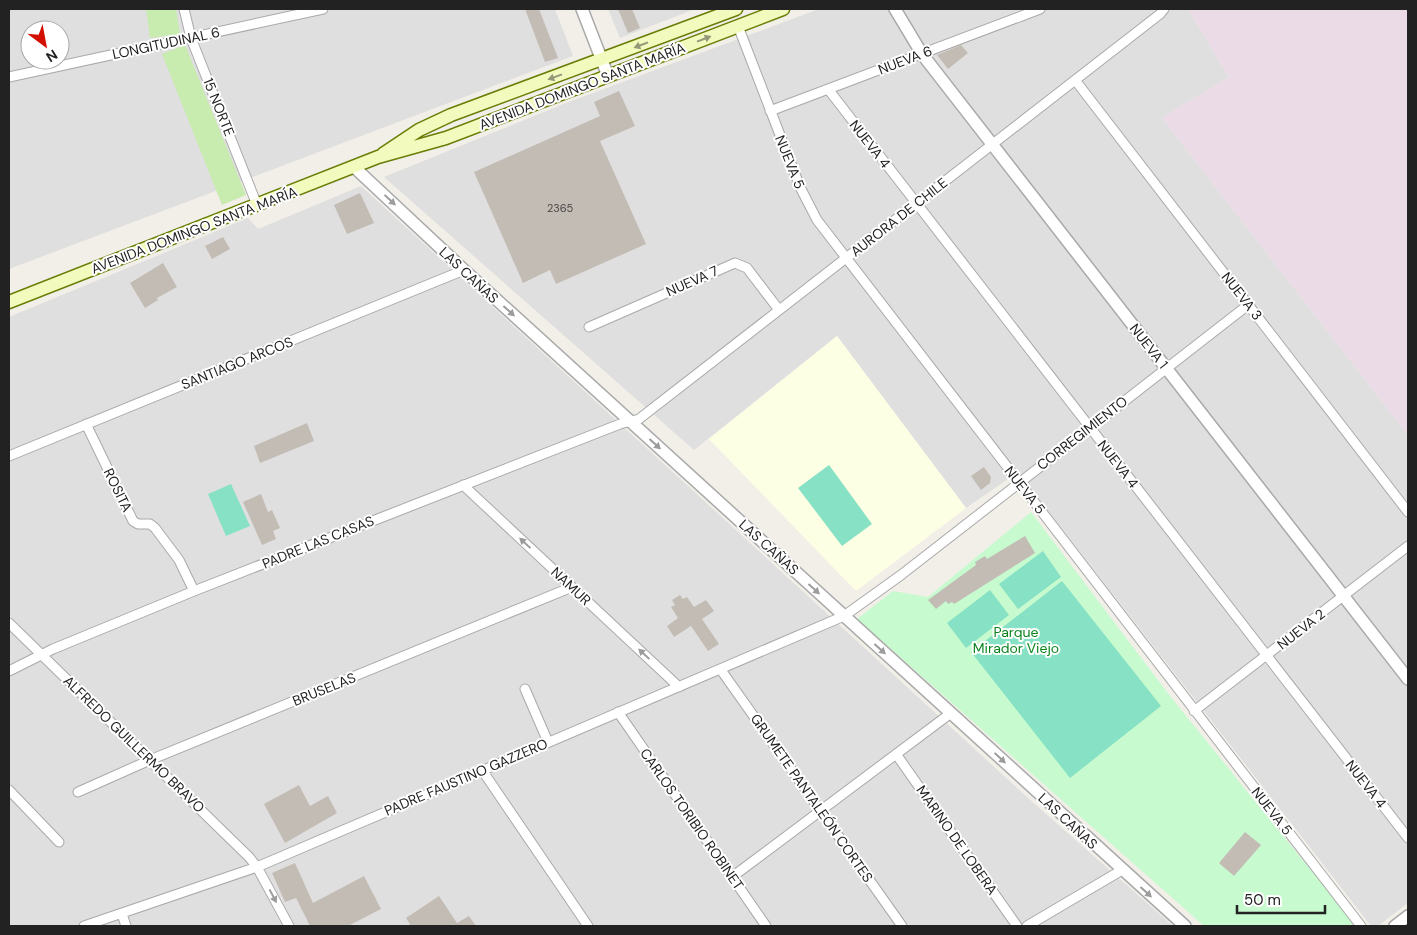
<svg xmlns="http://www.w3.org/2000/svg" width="1417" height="935" font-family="'DM Sans',sans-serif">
	<rect width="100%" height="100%" fill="#f2efe9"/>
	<!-- residential -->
	<path fill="#e0dfdf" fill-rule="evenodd" d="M9,9H555L573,56L9,269ZM30,30H60V60H30Z
		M608,9H695L620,38Z
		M819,9H1188L1229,77L1162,118L1408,435V903L1378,926H1371L1018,472L966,508L837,336L694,450L384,177L566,103Z
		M361,186L1028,798L1173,926H9V317L248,218L258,229Z"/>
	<!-- industrial -->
	<path fill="#ebdbe7" d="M1188,9H1408V435L1162,118L1229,77Z"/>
	<!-- education -->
	<path fill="#fdffe4" d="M837,336L966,508L856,591L709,439Z"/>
	<!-- grass -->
	<path fill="#c8ebaf" d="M146,9H176L180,34L150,38Z
		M185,45L246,195L222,205L162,54Z"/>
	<!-- park -->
	<path fill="#c7facf" d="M1031,512L1170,696L1356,926H1204L857,619L893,591L928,597Z"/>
	<!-- pitch -->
	<path fill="#87e1c4" d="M829,465L872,524L842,546L798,488Z
		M231,484L250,526L226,536L208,494Z
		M1043,551L1061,577L1018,609L999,584Z
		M1062,581L1161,706L1070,778L971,652Z
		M990,590L1009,615L966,648L947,623Z"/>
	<!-- building -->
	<path fill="#c3bcb5" d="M525,9H539L558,58L545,62Z
		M618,9H632L640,28L628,33Z
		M961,45L968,53L948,69L937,55Z
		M619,91L635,126L600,141L646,244L556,284L550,270L523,283L474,172L600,116L594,102Z
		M360,193L374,223L347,234L334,205Z
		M223,237L230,249L212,259L205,246Z
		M163,263L177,287L157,298L158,300L145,308L130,283Z
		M307,423L314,441L260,463L254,446Z
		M984,467L991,477L990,483L981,490L971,476Z
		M261,494L268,512L272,510L280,528L273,531L276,539L262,545L243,502Z
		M1025,536L1035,553L954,604L952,602L948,604L946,601L936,609L928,600L976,565L975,562L985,556L987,559Z
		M680,595L683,599L687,597L694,607L706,600L714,611L702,619L719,644L708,651L691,626L674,637L667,626L678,618L671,607L675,605L672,600Z
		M299,785L310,806L328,796L337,813L285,843L264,804Z
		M1245,832L1261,845L1234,876L1219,863Z
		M295,863L313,903L364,876L381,909L348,926H310L296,898L285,902L272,873Z
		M439,896L457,923L469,916L476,926H411L406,918Z"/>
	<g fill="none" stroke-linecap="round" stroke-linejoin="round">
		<defs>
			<path id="minor" d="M184,9L191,38L257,205
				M738,26L800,187L817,220L1361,926
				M9,77L323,9
				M1075,80L1408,512
				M828,89L1408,838
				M770,111L1040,9
				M589,327L735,263L747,268L779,310
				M86,424L133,521L138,524H150L155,528L179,560L194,591
				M9,456L464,270
				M463,485L679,687
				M9,623L249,857L257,867L289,926
				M721,670L902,926
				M9,671L53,649L194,591L620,424L639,419L1160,14L1164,9
				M525,689L548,742
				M1194,711L1408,546
				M618,712L766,926
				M896,754L1017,926
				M482,770L588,926
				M9,790L59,842
				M78,792L150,760L572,587
				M732,877L951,713
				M122,914L126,926
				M84,926L257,867L844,616L901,575L1248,305
				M1027,926L1122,870"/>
			<path id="tertiary" d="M582,9L608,76
				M895,9L922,54L1408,679
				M354,167L464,270L1185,926
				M1395,926L1408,916"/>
			<path id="secondary" d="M383,154L419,130L451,115L736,9
				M9,302L378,157L446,138L783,9"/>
		</defs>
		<!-- minor casing -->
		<use href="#minor" stroke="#a9a9a9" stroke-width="11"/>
		<!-- tertiary casing -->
		<use href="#tertiary" stroke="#a9a9a9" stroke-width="14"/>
		<!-- secondary casing -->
		<use href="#secondary" stroke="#687d04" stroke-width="15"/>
		<!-- minor -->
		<use href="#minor" stroke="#fff" stroke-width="9"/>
		<!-- tertiary -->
		<use href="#tertiary" stroke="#fff" stroke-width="11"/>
		<!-- secondary -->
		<use href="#secondary" stroke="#f3fabe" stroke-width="12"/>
	</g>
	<!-- one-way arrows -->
	<defs><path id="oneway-solid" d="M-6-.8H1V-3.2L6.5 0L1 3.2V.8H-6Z" transform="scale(1.25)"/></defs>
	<g fill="#959978">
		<use href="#oneway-solid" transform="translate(704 39) rotate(-21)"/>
		<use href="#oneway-solid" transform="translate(641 45) rotate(159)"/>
		<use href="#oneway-solid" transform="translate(555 77) rotate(160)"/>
	</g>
	<g fill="#9c9c9c">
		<use href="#oneway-solid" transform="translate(390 200) rotate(43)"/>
		<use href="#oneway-solid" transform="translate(509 311) rotate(42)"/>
		<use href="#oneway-solid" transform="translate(655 444) rotate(42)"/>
		<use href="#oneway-solid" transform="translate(525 543) rotate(-137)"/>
		<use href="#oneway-solid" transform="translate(814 589) rotate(42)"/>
		<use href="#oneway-solid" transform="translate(880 649) rotate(42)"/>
		<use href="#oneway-solid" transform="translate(644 654) rotate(-137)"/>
		<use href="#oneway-solid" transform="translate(1000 758) rotate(43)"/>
		<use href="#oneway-solid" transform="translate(1146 892) rotate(42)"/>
		<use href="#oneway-solid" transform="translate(273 896) rotate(62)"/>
	</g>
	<g text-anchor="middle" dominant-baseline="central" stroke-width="4" stroke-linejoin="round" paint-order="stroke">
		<!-- number labels -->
		<g font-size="11" fill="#4a4847">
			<text x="560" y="208">2365</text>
		</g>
		<!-- street labels -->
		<g font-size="14" fill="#222" stroke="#fff">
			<text transform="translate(166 43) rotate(-12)">LONGITUDINAL 6</text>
			<text transform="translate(905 60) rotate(-21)">NUEVA 6</text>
			<text transform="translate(582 86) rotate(-21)">AVENIDA DOMINGO SANTA MARÍA</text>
			<text transform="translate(219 107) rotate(68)">15 NORTE</text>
			<text transform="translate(870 144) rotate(52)">NUEVA 4</text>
			<text transform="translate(790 162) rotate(68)">NUEVA 5</text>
			<text transform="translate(899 217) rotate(-38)">AURORA DE CHILE</text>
			<text transform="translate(194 230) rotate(-21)">AVENIDA DOMINGO SANTA MARÍA</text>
			<text transform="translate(469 275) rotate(43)">LAS CAÑAS</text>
			<text transform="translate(692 281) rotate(-24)">NUEVA 7</text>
			<text transform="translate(1242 296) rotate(52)">NUEVA 3</text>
			<text transform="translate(1149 346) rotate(52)">NUEVA 1</text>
			<text transform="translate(237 363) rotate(-22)">SANTIAGO ARCOS</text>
			<text transform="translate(1082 433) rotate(-38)">CORREGIMIENTO</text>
			<text transform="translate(1118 464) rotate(52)">NUEVA 4</text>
			<text transform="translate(118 490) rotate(64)">ROSITA</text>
			<text transform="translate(1025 490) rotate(52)">NUEVA 5</text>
			<text transform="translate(318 542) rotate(-22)">PADRE LAS CASAS</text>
			<text transform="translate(769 547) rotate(42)">LAS CAÑAS</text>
			<text transform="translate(571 586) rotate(43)">NAMUR</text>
			<text transform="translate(1301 629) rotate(-38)">NUEVA 2</text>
			<text transform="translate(324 689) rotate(-22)">BRUSELAS</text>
			<text transform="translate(134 744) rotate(44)">ALFREDO GUILLERMO BRAVO</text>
			<text transform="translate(466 777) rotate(-23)">PADRE FAUSTINO GAZZERO</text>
			<text transform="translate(1366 784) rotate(52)">NUEVA 4</text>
			<text transform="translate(812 798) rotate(55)">GRUMETE PANTALEÓN CORTES</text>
			<text transform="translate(1272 811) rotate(52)">NUEVA 5</text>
			<text transform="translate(692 819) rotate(55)">CARLOS TORIBIO ROBINET</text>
			<text transform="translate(1068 821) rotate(43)">LAS CAÑAS</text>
			<text transform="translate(957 840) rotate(55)">MARINO DE LOBERA</text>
		</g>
		<!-- park labels -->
		<g font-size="14" fill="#0b841e" stroke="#fff">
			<text x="1016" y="632">Parque<tspan x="1016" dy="16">Mirador Viejo</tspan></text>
		</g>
	</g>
	<!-- border -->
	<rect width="1417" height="935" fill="none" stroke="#222222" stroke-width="20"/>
	<!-- north arrow -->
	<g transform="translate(45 45) rotate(148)"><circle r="24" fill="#ffffff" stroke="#a7a7a7"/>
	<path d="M0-4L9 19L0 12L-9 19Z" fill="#d30f00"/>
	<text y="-8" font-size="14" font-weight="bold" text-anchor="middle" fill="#222222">N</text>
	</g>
	<!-- scale -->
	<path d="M1237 905v8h88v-8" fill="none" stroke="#222222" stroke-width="2.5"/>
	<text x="1244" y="905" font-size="15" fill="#222222" stroke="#ffffff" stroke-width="4" paint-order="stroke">50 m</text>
</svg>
